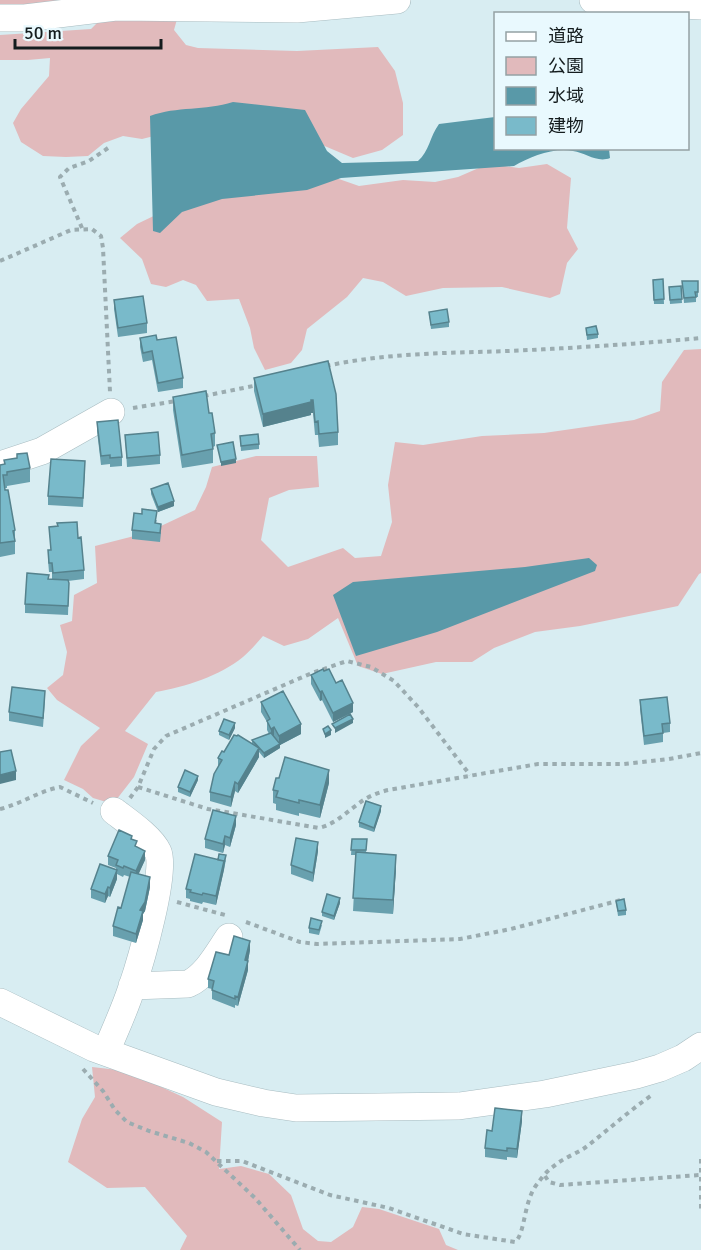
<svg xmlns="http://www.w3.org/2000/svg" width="701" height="1250" font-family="Signika,'Noto Sans JP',sans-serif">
	<rect width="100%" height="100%" fill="#d8edf2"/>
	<!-- green -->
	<path fill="#e1babc" d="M0,0H100L0,10Z
		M179,12L174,30L186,45L198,48L297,51L378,47L395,71L403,103V135L382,150L353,158L308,139L174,131L142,139L123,136L104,143L88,156L66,157L43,156L21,142L13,123L21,109L49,76L50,58L28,60H0V35L91,29L106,14Z
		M488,164L519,168L547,164L571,178L567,228L578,249L567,263L560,294L550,298L502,287L443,288L406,296L383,282L363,278L347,297L307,329L302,350L291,363L265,370L254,348L250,328L239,299L207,301L196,285L183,280L166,287L151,284L142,259L120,238L137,224L164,211L316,171L359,186L403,180L435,182L458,177Z
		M701,349V573L699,574L678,606L580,626L535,632L494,648L472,662H436L382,674L358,666L338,618L308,639L284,646L263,636C257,643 250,651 243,657C220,676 185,687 156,692L125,731L148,744L134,777L113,804L93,798L83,789L64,780L81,746L100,728L57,700L47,688L63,675L67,652L60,625L72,621L74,595L97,583L95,546L146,533L195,510L206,487L212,467L256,456H317L319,487L289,490L269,498L261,540L288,567L343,548L355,558L381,556L392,522L388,485L395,442L423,445L482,436L544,433L634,420L660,411L662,382L684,350Z
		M92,1067L127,1071L183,1097L222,1122L219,1169L241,1166L269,1174L291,1195L303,1229L318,1241L331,1242L353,1227L362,1207L379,1209L439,1229L446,1245L458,1250H180L187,1236L145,1187L107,1188L68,1162L82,1119L95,1097Z"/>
	<!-- water -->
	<path fill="#5999a8" d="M233,102L305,110L327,151L342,163L418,161C429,152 430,136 439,124L495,117L496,148L609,149L610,158C597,163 586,153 573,151C554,147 530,157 514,166L341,178L307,190L222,199L182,212L160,233L153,231L150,116C177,106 205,111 233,102Z
		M589,558L597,565L595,571L437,632L356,656L333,595L353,582L525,567Z"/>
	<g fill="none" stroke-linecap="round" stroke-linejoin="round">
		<defs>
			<path id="minor" d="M593,0L701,6
				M0,18H25L116,7L297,9L397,0
				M0,465L42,451L111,412
				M132,986L188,984C206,976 218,953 229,937
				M0,1002L94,1048L216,1092L263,1103L296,1108L459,1106L545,1094L636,1075L660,1068L683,1058L701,1046
				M106,1052C115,1030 125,1009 132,987C140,964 167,871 158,852C151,837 127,821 114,811"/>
		</defs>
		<!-- minor casing -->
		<use href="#minor" stroke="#a8bcc1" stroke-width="28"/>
		<!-- path -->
		<path stroke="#9bacb0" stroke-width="4" stroke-dasharray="4.5 4.5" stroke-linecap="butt" d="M82,228L60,177L69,168L89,161L108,148
			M0,261L71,230L92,229L101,236L103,248L110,392
			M326,366C386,353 447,353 509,351C573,348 637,344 701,338
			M204,396L258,385
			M133,408L176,401
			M138,787L208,809L319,828C335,824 344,814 357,805C366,797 377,793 388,790L538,764H624L669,759L701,753
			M130,798L138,787L154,749L166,736L312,673L347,661L371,667L394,681L418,707L470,775
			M0,809C21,804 39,791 60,787L93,803
			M177,902L225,915
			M246,922L300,942L317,944L460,939L511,929L621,900
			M83,1069L103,1091L115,1110L127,1122L149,1131L189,1143L206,1152L255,1198L300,1250
			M701,1159V1210
			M217,1161H242L330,1195L389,1208L463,1234L515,1242C526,1233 523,1200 538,1183C542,1177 548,1170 554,1166C563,1158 576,1154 586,1147C608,1130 629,1111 652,1095
			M545,1176L549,1182L560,1185L700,1175"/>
		<!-- minor -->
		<use href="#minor" stroke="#fff" stroke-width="27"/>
	</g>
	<!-- wall -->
	<path fill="#68a0ae" d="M663,279L664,304H654L653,280Z
		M682,281H698V297H696V302L684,303Z
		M681,286L682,303L670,304L669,287Z
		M114,300L147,323V333L118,337L114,309Z
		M429,312L449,322V327L431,329Z
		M586,328L598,334V338L587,340Z
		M140,338L183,378V388L158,392L152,360L143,362L140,347Z
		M328,361L338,432V445L319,447L318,435H315L313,413H311V415L263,427L254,391V378Z
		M173,397L209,413L215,433V446L213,447V463L182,468L173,410Z
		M97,422L122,457V466L110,467V464L101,465L97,431Z
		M125,435L160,455V464L127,467Z
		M240,436L259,444V449L241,451Z
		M4,460L30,468V482L7,486V488H5L15,530V554L0,557V465L4,464Z
		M85,470L83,507L48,505V496Z
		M151,489L174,506L158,512L151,494Z
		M157,520L156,523L161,533L160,542L132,539V530Z
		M49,527L78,538L84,570V579L68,581L69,583L68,615L25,613V604L48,579H52V572H49L48,560V550H51Z
		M324,671L336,683L353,712L333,722L322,700L320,701L311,684V675Z
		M45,700L43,727L9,721V712Z
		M640,700L670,723V732L663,733V742L644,745L640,709Z
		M261,702L301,734L280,745V748L264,758L259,752V757L238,793L235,791L231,807L210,801V792L218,767V758L224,752L252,743V740L269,734L267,730V722L261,712Z
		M235,728L229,740L219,735V731Z
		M198,780L190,797L178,792V787Z
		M329,783L320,818L299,813V816L276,810V804L273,803V790Z
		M381,811L374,832L359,827V822Z
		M236,825L230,847L225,845L223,853L205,848V839Z
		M132,839L145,860L138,874L150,887L145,911L143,914V920L136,943L113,936V926L121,908L130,877L124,875L123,877L117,874V879L110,897L108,896L105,903L91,898V889L116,869V868L108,865V856Z
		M352,839H367L366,853L396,868L393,914L353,911L356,855H351Z
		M318,851L313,882L291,874V865Z
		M226,860L216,905L203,902L202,904L190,901V899L186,898V889Z
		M616,901L626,910V915L618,916Z
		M340,903L334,920L322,916V912Z
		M322,925L319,935L309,933V928Z
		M250,950L248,961V970L238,1006L235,1005V1008L212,999V989L208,988V979L229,955Z
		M522,1121L517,1158L507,1157V1160L485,1157V1148L492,1131Z"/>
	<!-- shaded-wall -->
	<path fill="#55828d" d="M313,400V413H311V415L263,427V414Z
		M236,459V463L221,466V462Z
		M174,501V506L158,512V507Z
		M322,691V700L320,701V692Z
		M353,703V712L333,722V713Z
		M353,719V723L335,733V728Z
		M235,723V728L229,740V735Z
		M301,724V734L280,745V748L264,758V753L279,744V736Z
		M274,727V736L271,738V729Z
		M331,730V735L325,738V734Z
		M259,748V757L238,793V784Z
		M329,770V783L320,818V805Z
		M16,771V780L0,784V775Z
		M198,776V780L190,797V792Z
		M235,782V791L231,807V797Z
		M381,806V811L374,832V828Z
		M236,816V825L230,847V838Z
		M225,836V845L223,853V844Z
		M318,842V851L313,882V873Z
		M145,851V860L136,880V871Z
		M226,855L224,870L216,905V896Z
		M396,855V868L393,914V900Z
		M117,870V879L110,897V888Z
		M150,877V887L145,911L143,914V920L136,943V934L140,910Z
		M108,887V896L105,903V894Z
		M340,898V903L334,920V916Z
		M250,941V950L248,961V970L238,1006V997L245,960Z
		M522,1111V1121L517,1158V1149Z"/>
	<!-- building -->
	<path fill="#79baca" stroke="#55828d" stroke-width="1.5" d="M663,279L664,299L654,300L653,280Z
		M682,281H698V292H695L696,297L684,298Z
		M681,286L682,299L670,300L669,287Z
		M143,296L147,323L118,328L114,300Z
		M447,309L449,322L431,325L429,312Z
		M596,326L598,334L587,335L586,328Z
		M156,335L157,340L176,337L183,378L158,383L152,351L143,353L140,338Z
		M328,361L336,394L338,432L319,434L318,421L315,422L313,400H311V402L263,414L254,378Z
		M206,391L209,413H212L215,433L211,434L213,449L182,455L173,397Z
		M118,420L122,457L110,458V455L101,456L97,422Z
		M158,432L160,455L127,458L125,435Z
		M258,434L259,444L241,446L240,436Z
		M233,442L236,459L221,462L217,445Z
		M27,453L30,468L7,472V475H3L5,490H8L15,530L13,531L15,541L0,543V465L5,464L4,460L17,458V454Z
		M51,459L85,461L83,498L48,496Z
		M168,483L174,501L158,507L151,489Z
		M142,509L157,511L155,523L161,524L160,533L132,530L134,513L142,514Z
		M77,522L78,538L81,537L84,570L53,573L52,563H49L48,550H51L49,527L58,526L57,523Z
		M27,573L49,575L48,579L68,580L69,583L68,606L25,604Z
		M323,669L324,671L329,669L336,683L342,680L353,703L333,713L322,691L320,692L311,675Z
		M12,687L45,691L43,718L9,712Z
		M283,691L301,724L279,736L274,727L271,729L267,721L270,719L261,702Z
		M667,697L670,723L662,724L663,733L644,736L640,700Z
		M350,714L353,719L335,728L332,724Z
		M224,719L235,723L229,735L219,731Z
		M328,726L331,730L325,734L323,729Z
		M271,733L280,744L264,753L252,740Z
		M234,735L237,736L238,735L259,748L238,784L235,782L231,797L210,792L214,774L222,760L218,758L222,751L224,752Z
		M11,750L16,771L0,775V752Z
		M285,757L329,770L320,805L299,800V803L276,797L278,791L273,790L276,778H279Z
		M185,770L198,776L190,792L178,787Z
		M366,801L381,806L374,828L359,822Z
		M213,810L236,816L230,838L225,836L223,844L205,839Z
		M119,830L132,836L131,839L137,841L135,846L145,851L136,871L124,866L123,868L116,865L118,860L108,856Z
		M296,838L318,842L313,873L291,865Z
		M352,839H367L366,850H351Z
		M356,852L396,855L393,900L353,898Z
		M195,854L224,861L216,896L203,893L202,895L190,892L191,890L186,889Z
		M219,854L226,855L224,863V861L218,860Z
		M100,864L117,870L110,888L108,887L105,894L91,889Z
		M131,872L150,877L145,902L140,910L143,911L136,934L113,926L118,907L121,908Z
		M327,894L340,898L334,916L322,912Z
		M624,899L626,910L618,911L616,901Z
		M311,918L322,921L319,930L309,928Z
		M234,936L250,941L245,960L248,961L238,997L235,996V999L212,990L214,981L208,979L216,952L229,955Z
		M495,1108L522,1111L517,1149L507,1148V1151L485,1148L487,1130L492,1131Z"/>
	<!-- legend -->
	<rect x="494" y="12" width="195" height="138" fill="#e9f9fe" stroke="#94a1a4" stroke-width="1.5"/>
	<rect x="506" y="32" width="30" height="9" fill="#ffffff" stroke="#94a1a4" stroke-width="1.5"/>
	<text x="548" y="42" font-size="18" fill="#141c1e">道路</text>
	<rect x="506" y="57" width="30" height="18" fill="#e1babc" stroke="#94a1a4" stroke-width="1.5"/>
	<text x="548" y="72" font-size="18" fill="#141c1e">公園</text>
	<rect x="506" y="87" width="30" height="18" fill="#5999a8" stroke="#94a1a4" stroke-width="1.5"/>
	<text x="548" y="102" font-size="18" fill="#141c1e">水域</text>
	<rect x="506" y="117" width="30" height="18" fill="#79baca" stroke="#94a1a4" stroke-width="1.5"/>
	<text x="548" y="132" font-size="18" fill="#141c1e">建物</text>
	<!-- scale -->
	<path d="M15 39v9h146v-9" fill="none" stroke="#141c1e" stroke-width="3"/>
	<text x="24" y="39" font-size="18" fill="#141c1e" stroke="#e9f9fe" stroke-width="4.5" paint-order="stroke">50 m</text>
</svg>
